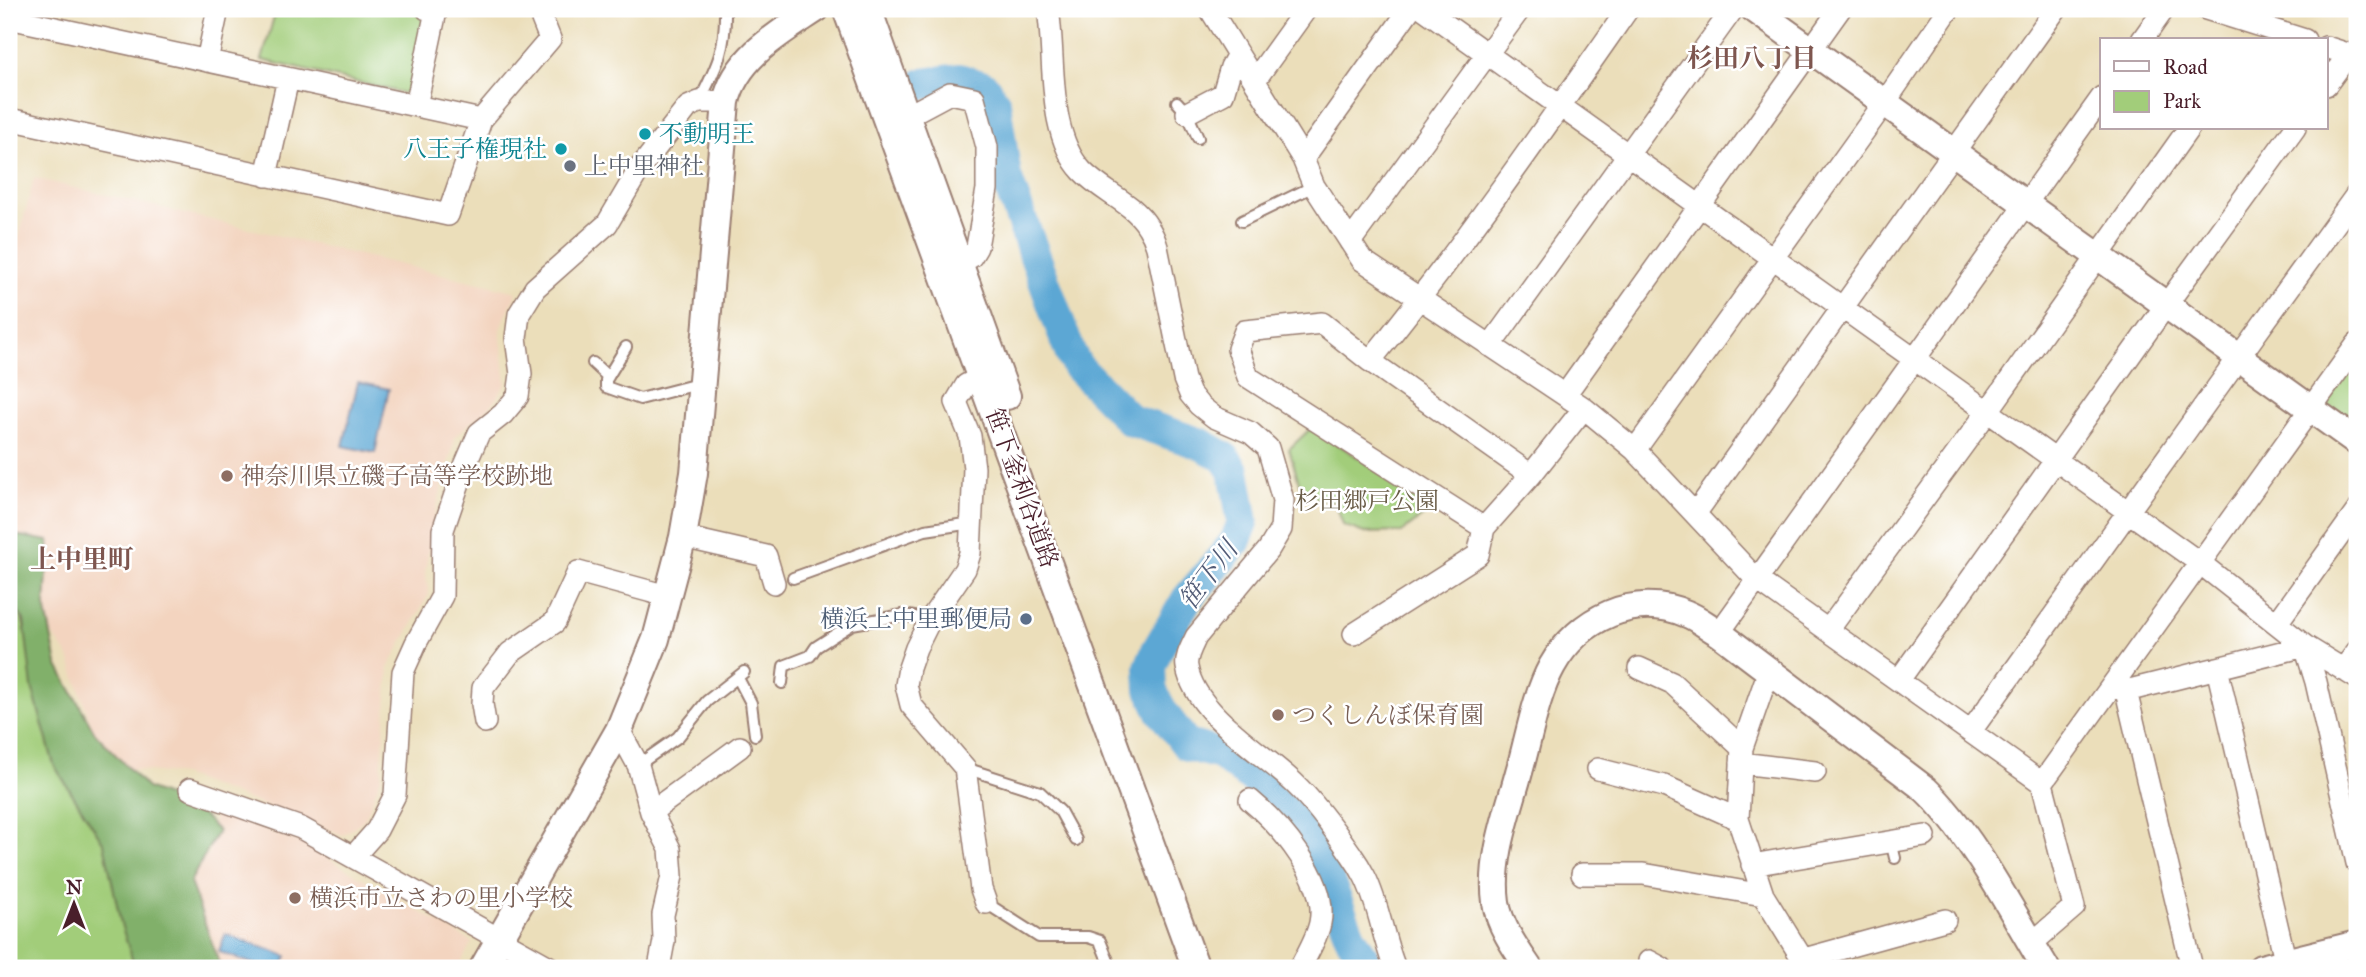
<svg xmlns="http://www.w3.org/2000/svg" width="2366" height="977" font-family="'IM FELL Great Primer','Noto Serif JP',serif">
	<rect width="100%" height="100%" fill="#fff"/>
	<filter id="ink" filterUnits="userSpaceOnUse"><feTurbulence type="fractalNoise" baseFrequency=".0143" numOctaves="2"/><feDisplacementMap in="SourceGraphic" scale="14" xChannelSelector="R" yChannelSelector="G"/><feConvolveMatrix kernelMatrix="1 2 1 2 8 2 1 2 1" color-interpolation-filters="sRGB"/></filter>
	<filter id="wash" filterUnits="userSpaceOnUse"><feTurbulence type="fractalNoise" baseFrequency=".00686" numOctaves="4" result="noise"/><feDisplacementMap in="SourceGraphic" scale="28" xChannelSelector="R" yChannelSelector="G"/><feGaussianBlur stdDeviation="1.57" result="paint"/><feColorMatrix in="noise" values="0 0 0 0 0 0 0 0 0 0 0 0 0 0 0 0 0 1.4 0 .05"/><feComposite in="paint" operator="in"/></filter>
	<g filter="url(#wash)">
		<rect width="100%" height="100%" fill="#ebdeba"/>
		<!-- built -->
		<path fill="#f3d4bf" d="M34,178L517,292L500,329L506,384L491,406L456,435L434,517L425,573L429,594L389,666L381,777L365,819L343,835L183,775L124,768L103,761L69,657L9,575V275Z
			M215,812L300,842L472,942L458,968H214L204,937L185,859L209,855Z"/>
		<!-- green -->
		<path fill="#a2cd7a" stroke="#767652" stroke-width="2" d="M276,9H407L427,13L412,95L262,60Z
			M2353,363L2357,366V416L2353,423L2323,404Z
			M1312,427L1434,508L1402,532L1364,533L1343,525L1335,501L1303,496L1289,449Z
			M9,591L14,593L23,622L49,737L196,968H9Z"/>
		<!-- forest -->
		<path fill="#81b06a" stroke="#66684a" stroke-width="2" d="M9,534L49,541L45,606L57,664L95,733L147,788L195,807L218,831L190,882L221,968H135L121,924L104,844L54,765L32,687L24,620L9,601Z"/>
		<!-- water -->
		<path fill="#5ca7d4" stroke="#536380" stroke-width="2" d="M358,382L389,389L375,453L343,446Z
			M225,934L287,956L282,968H265L219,952Z"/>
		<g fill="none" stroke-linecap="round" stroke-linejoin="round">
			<!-- river -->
			<path stroke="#5ca7d4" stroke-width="32" d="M923,84L959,79L984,87L995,103L1006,177L1070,352L1077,366L1130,420L1201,444L1224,457L1234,472L1243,522L1235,542L1187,599L1157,650L1150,667L1151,689L1162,712L1187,745L1220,754L1256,781L1304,830L1319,855L1350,936L1370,968"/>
		</g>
	</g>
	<g filter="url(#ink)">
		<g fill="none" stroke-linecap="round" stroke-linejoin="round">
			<defs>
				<path id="service" d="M699,102C717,66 726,50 725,9
					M1177,102L1187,113L1198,138
					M1242,221L1314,186
					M626,347L606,380V387L640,399L702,383
					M593,363L608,377
					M793,578L925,530L972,523
					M738,678L751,703L755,735
					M782,683L784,666L810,656L816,647L852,624L903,615L930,620
					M638,765L678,737L707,701L744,672
					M965,768L1040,792L1060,811L1076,840
					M1891,841L1895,858
					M986,903L1039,937H1088L1100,941L1111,968"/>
				<path id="minor" d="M1048,9C1056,59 1046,132 1082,171C1102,192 1133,202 1148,227C1152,233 1155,240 1157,247L1184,379L1190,394L1199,405L1214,417L1251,433L1268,448L1283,500L1281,529L1269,549L1196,637C1192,646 1185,657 1187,667C1195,714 1262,752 1294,783C1316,804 1334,829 1351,854C1356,861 1361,869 1365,877C1379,905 1383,939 1395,968
					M1210,9L1303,159L1314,186L1362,260L1584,408L1635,450L1756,579L2042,783L2074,907L2031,944
					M1424,9L2200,563L2305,646L2357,678
					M2206,9L2305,40
					M9,18L481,120L448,215L9,119
					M2142,40L2164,9
					M2326,47L2357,57
					M207,61L218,9
					M1255,80L1306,9
					M2326,85L2349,54
					M416,106L436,11L427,9
					M1187,113L1223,94L1231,67L1237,56
					M907,116L950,93L974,98L987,147V189L977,247L971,257L959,261
					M481,120L550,39L538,9
					M1303,159L1410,9
					M266,176L288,79
					M1350,242L1520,9
					M1490,346L1733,9
					M1370,361C1462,248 1545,128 1628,9
					M1565,395L1840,9
					M1635,450L1885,102L1949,9
					M1695,514L2056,9
					M1484,528L1248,377L1238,349L1245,331L1322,323L1370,361L1531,475
					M683,537L766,556L774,583
					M2277,623L2357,511
					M1829,629L1988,411L2189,128
					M1719,633L2102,97
					M1354,634L1478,555L1484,528L1531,475L1584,408
					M1639,668L1672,683L1742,748
					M2217,668L2287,968
					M1769,670L1742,748L1738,819L1763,895L1808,968
					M2343,670L2357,651
					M1899,680L2166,305L2295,128
					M2113,686L2126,691L2305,646L2316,682L2357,863
					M2126,691L2192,968
					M485,722L482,704L483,688L510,653L555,622L578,572L667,596
					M619,730L638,765L651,812L670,849L672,876L663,915L664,941L659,968
					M1971,731C2100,552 2227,372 2357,194
					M1741,763L1815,772
					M1598,769L1664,786L1738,819
					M2042,783L2357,344
					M190,789L301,828L551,968
					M1250,800C1280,825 1329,881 1320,923C1317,938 1307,954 1300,968
					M651,812L740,747
					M353,857L377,830L395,795L403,672L416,643L442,596L443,530L464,468L479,433L503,414L518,396L521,374L516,338L519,314L535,288L607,224L640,168L688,107L699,102H726
					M1752,865L1925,836
					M1582,874H1643L1763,895
					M986,903L981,889L965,768L911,705L906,685L909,668L916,648L930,620L965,569L970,553L974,468L970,436L956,402L966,385L993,371
					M1804,959L1945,920
					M1649,961L1662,968"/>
				<path id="tertiary" d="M846,9L1196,968
					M868,9L1007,396
					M1754,9L2357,442
					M483,968L619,730L656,639L683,537L694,473L726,102C736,57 780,33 816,9
					M1529,968C1516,949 1499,925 1496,902C1490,859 1508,813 1519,772C1529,738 1535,697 1552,666C1578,619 1635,591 1687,614C1698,618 1708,627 1719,633L1925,789C1973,835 2011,911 2046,968
					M2261,968L2357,944"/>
			</defs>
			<!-- service casing -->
			<use href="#service" stroke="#9a7e72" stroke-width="14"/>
			<!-- minor casing -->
			<use href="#minor" stroke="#9a7e72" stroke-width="24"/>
			<!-- tertiary casing -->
			<use href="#tertiary" stroke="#9a7e72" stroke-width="30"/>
			<!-- service -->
			<use href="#service" stroke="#fff" stroke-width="10"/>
			<!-- minor -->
			<use href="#minor" stroke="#fff" stroke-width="21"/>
			<!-- tertiary -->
			<use href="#tertiary" stroke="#fff" stroke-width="26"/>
		</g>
	</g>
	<!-- markers -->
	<g fill="#0f9aa8" stroke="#fff" stroke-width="2.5">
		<circle cx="645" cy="134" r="7"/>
		<circle cx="561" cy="149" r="7"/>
	</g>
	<circle fill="#6b7280" stroke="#fff" stroke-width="2.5" cx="570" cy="166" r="7"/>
	<g fill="#8d6e63" stroke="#fff" stroke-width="2.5">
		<circle cx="227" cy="476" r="7"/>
		<circle cx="1278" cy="715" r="7"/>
		<circle cx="295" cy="898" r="7"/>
	</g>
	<circle fill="#5c6f8a" stroke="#fff" stroke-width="2.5" cx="1026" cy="619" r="7"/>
	<g text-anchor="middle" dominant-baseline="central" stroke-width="5" stroke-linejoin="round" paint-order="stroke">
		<!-- culture labels -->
		<g font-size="24" fill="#0d838f" stroke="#fff" text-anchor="start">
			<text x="659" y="134">不動明王</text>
			<text x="547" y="149" text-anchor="end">八王子権現社</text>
		</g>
		<!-- worship labels -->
		<g font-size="24" fill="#5b616d" stroke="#fff" text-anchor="start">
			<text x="584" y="166">上中里神社</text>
		</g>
		<!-- education labels -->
		<g font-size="24" fill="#785e54" stroke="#fff" text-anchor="start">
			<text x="241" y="476">神奈川県立磯子高等学校跡地</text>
			<text x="1292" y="715">つくしんぼ保育園</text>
			<text x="309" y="898">横浜市立さわの里小学校</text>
		</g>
		<!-- street labels -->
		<g font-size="24" fill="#4a1f2b" stroke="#fff">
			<text transform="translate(1022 488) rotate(70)">笹下釜利谷道路</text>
		</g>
		<!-- park labels -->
		<g font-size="24" fill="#695c47" stroke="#fff">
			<text x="1367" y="501">杉田郷戸公園</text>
		</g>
		<!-- service labels -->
		<g font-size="24" fill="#4e5e75" stroke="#fff" text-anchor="end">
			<text x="1012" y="619">横浜上中里郵便局</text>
		</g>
		<!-- neighbourhood labels -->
		<g font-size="26" font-weight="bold" fill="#7e564f" stroke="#fff">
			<text x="1752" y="58">杉田八丁目</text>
			<text x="82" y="559">上中里町</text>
		</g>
		<!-- water labels -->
		<g font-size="26" font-style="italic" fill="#525c77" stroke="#fff">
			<text transform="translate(1208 575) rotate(-53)">笹下川</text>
		</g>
	</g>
	<!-- margin -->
	<rect width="2366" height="977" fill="none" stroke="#fff" stroke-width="35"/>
	<!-- legend -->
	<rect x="2100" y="38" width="228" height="91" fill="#ffffff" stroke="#b7a5aa" stroke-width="2"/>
	<rect x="2114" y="61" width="35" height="10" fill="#ffffff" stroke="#b7a5aa" stroke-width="2"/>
	<text x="2163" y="74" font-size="21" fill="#4a1f2b">Road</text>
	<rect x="2114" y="91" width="35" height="21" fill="#a2cd7a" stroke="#b7a5aa" stroke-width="2"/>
	<text x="2163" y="108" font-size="21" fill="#4a1f2b">Park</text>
	<!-- north arrow -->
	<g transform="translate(74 904)" stroke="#ffffff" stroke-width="5" paint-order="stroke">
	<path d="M0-5L12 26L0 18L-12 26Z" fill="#4a1f2b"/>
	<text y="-10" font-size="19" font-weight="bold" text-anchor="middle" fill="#4a1f2b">N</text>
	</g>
</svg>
